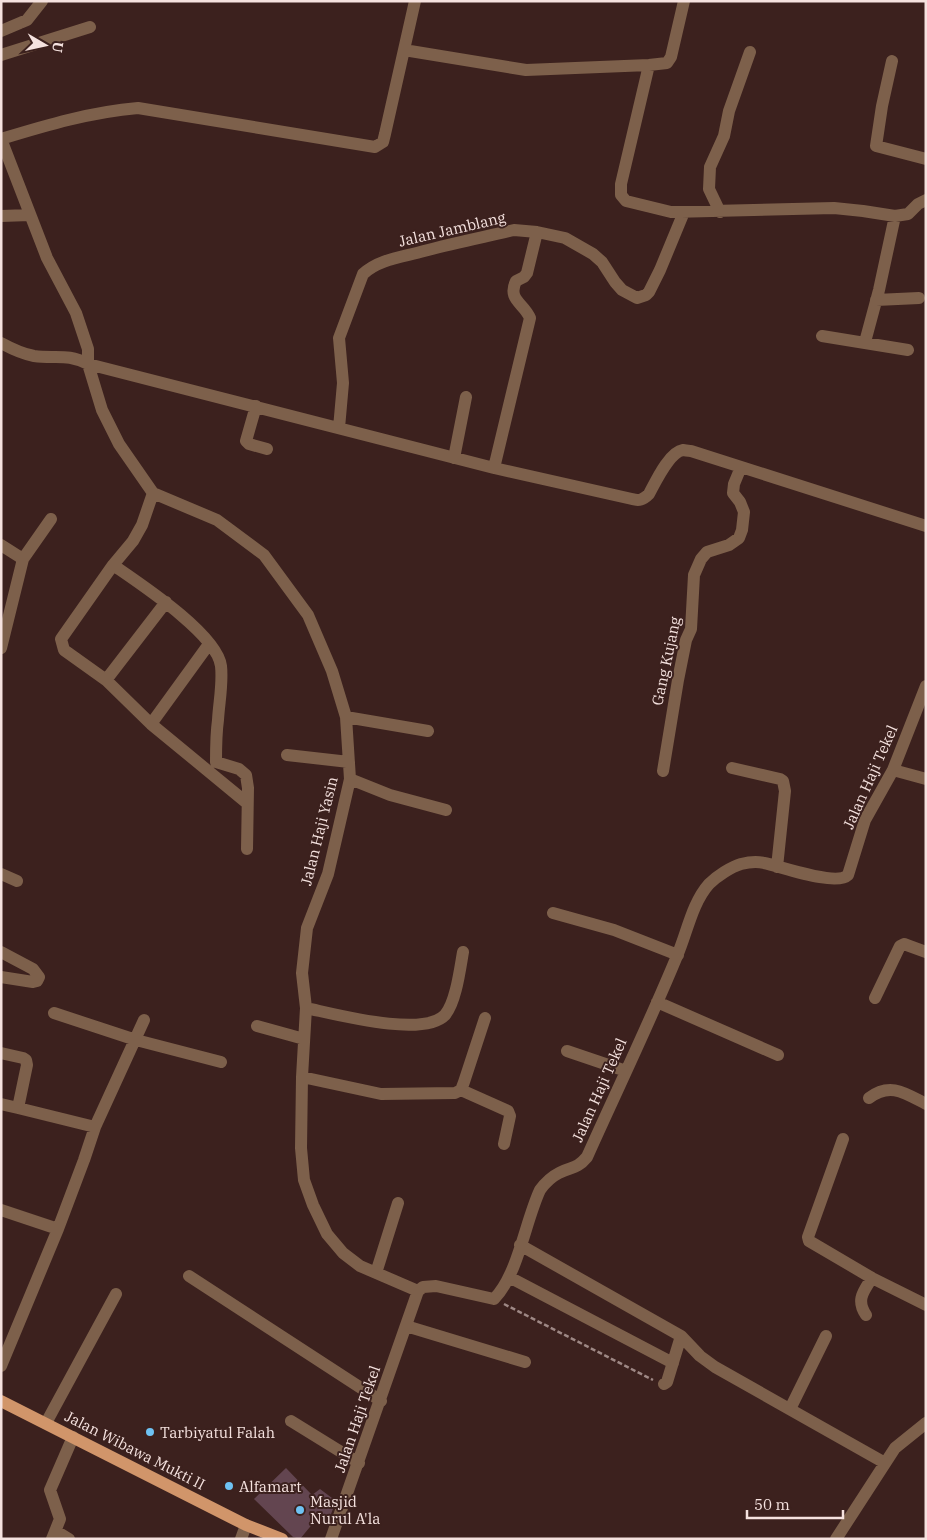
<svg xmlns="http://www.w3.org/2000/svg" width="927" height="1540" font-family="'IBM Plex Serif',serif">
	<rect width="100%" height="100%" fill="#3c211e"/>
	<!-- building -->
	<path fill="#634550" d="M286,1468L312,1495L320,1489L336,1501L328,1522L319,1516L300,1539L293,1537L254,1499Z"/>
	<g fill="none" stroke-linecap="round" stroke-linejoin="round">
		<!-- path -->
		<path stroke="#9e8885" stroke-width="2.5" stroke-dasharray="5 2.5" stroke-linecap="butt" d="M504,1304L653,1380"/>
		<!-- minor -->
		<path stroke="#7d604b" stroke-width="12" d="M1,31L27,20L42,1
			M404,50L526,70L649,65L667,63L671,57L684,1
			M1,55L90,27
			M892,61L882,106L876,146L926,159
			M649,65L621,184V195L626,201L671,212L834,208L863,211L895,216L908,214L918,204L926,200
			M1,139L47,258L76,313L88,349V364L102,410L119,444L153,493L217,520L264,555L308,615L332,671L346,717L350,779L328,874L307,928L302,973L306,1008L302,1077L301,1148L304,1180L313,1205L327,1234L343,1253L360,1266L418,1291
			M1,139C47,125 91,112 138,108L375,147L383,142L385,134L415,1
			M720,212L709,189L710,167L724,136L729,111L750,52
			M1,216L30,215
			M876,300L919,298
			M822,336L908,350
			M865,342L879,290L895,216
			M1,343C12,349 23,354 34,356C56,359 67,353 88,364L494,468L632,499C639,501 643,500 649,494C655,483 669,452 683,450C683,450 690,451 691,451L926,526
			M256,406L246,441L249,444L267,449
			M339,428L343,383L339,338L363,274C379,259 403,257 424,251C453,243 484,237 514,230L537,232L565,238L593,254L602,262L615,282L622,290L637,298L646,295L649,292L660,270L684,212
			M454,458L466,397
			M494,468L530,318C524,303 507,300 516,281L524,277L527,273L537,232
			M153,493L142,525L133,541L113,565L61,639L64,650L106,680L151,724L247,803
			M1,545L23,559
			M113,565C139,583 217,634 221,666C223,684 219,702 218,720C216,734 216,748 216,762L239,769L246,775L248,788L247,849
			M1,648L23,559L51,519
			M106,680L166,602
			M346,717L428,731
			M151,724L209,644
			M287,755L349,762
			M732,768L780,779L783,781L785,791L777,867
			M893,770L926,779
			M663,771L678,680L686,640L691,629L694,575L701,559L707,552L729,545L739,538L742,530L744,512L740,502L733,493L734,484L741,467
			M350,779L390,795L446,810
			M1,874L17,881
			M553,913L614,930L678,955
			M1,952L33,969L39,977L37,981L33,982L1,977
			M875,998L900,946L904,944L926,952
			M657,1002L778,1055
			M306,1008C335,1014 423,1038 445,1015C456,1002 460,969 463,952
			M54,1013L136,1040L221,1062
			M257,1026L304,1039
			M567,1051L626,1071
			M1,1053L23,1058L26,1060L27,1065L18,1108L95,1127
			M302,1077L381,1094L455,1093L461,1090L464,1082L485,1018
			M461,1090L508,1111L510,1116L504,1144
			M869,1098C890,1082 905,1093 926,1104
			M1,1104L18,1108
			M843,1139L808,1237L809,1241L872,1278L926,1305
			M1,1210L58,1229
			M520,1245L681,1336L667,1382L664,1384
			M376,1273L398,1203
			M189,1276L381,1401
			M509,1277L673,1363
			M866,1315C856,1300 863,1292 872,1278
			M406,1326L525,1362
			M681,1336L700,1356L715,1367L885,1463
			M1,1366L58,1229L84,1160L95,1127L144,1020
			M790,1409L826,1336
			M291,1421L359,1463
			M46,1423L116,1294
			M56,1531L69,1539
			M52,1539L60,1519L50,1490L73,1437
			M241,1539L246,1525
			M331,1539L418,1291L423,1287L436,1286L494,1299C518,1275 525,1222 540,1190C545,1183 551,1177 559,1173C572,1166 576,1170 587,1157C617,1090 649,1024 677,956C687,933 692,903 709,884C717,876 731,867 741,864C749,862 756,861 764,863C780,866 836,887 848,875L865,820L893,770L926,686
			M836,1539L895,1448L926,1423"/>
		<!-- major -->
		<path stroke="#d1956a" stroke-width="12" d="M1,1401L246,1525L282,1539"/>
	</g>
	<!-- markers -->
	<g fill="#6ec2f3" stroke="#3c211e" stroke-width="2">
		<circle cx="150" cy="1432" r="5"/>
		<circle cx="229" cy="1486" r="5"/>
		<circle cx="300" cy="1510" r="5"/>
	</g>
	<g text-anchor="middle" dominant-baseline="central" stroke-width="4" stroke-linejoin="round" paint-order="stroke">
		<!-- street labels -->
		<g font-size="15" fill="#f5e2df" stroke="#3c211e">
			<text transform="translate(452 229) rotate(-13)">Jalan Jamblang</text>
			<text transform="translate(666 661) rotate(-78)">Gang Kujang</text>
			<text transform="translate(870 777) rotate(-66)">Jalan Haji Tekel</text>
			<text transform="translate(319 831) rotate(-76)">Jalan Haji Yasin</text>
			<text transform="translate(599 1090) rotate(-66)">Jalan Haji Tekel</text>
			<text transform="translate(357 1419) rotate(-71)">Jalan Haji Tekel</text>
			<text transform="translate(135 1450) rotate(27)">Jalan Wibawa Mukti II</text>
		</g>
		<!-- poi labels -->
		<g font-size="15" fill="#f5e2df" stroke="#3c211e" text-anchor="start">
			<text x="160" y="1432">Tarbiyatul Falah</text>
			<text x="239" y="1486">Alfamart</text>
			<text x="310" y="1501">Masjid<tspan x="310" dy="17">Nurul A'la</tspan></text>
		</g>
	</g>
	<!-- border -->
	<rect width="927" height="1540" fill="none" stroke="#f5e2df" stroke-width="5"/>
	<!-- north arrow -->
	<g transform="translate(45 45) rotate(99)" stroke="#3c211e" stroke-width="4" paint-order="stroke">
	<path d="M0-4L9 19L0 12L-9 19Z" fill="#f5e2df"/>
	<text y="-8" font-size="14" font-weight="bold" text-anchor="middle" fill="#f5e2df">U</text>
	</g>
	<!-- scale -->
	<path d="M747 1510v8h96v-8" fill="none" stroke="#f5e2df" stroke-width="2.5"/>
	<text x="754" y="1510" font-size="15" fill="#f5e2df" stroke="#3c211e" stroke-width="4" paint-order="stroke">50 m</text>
</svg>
